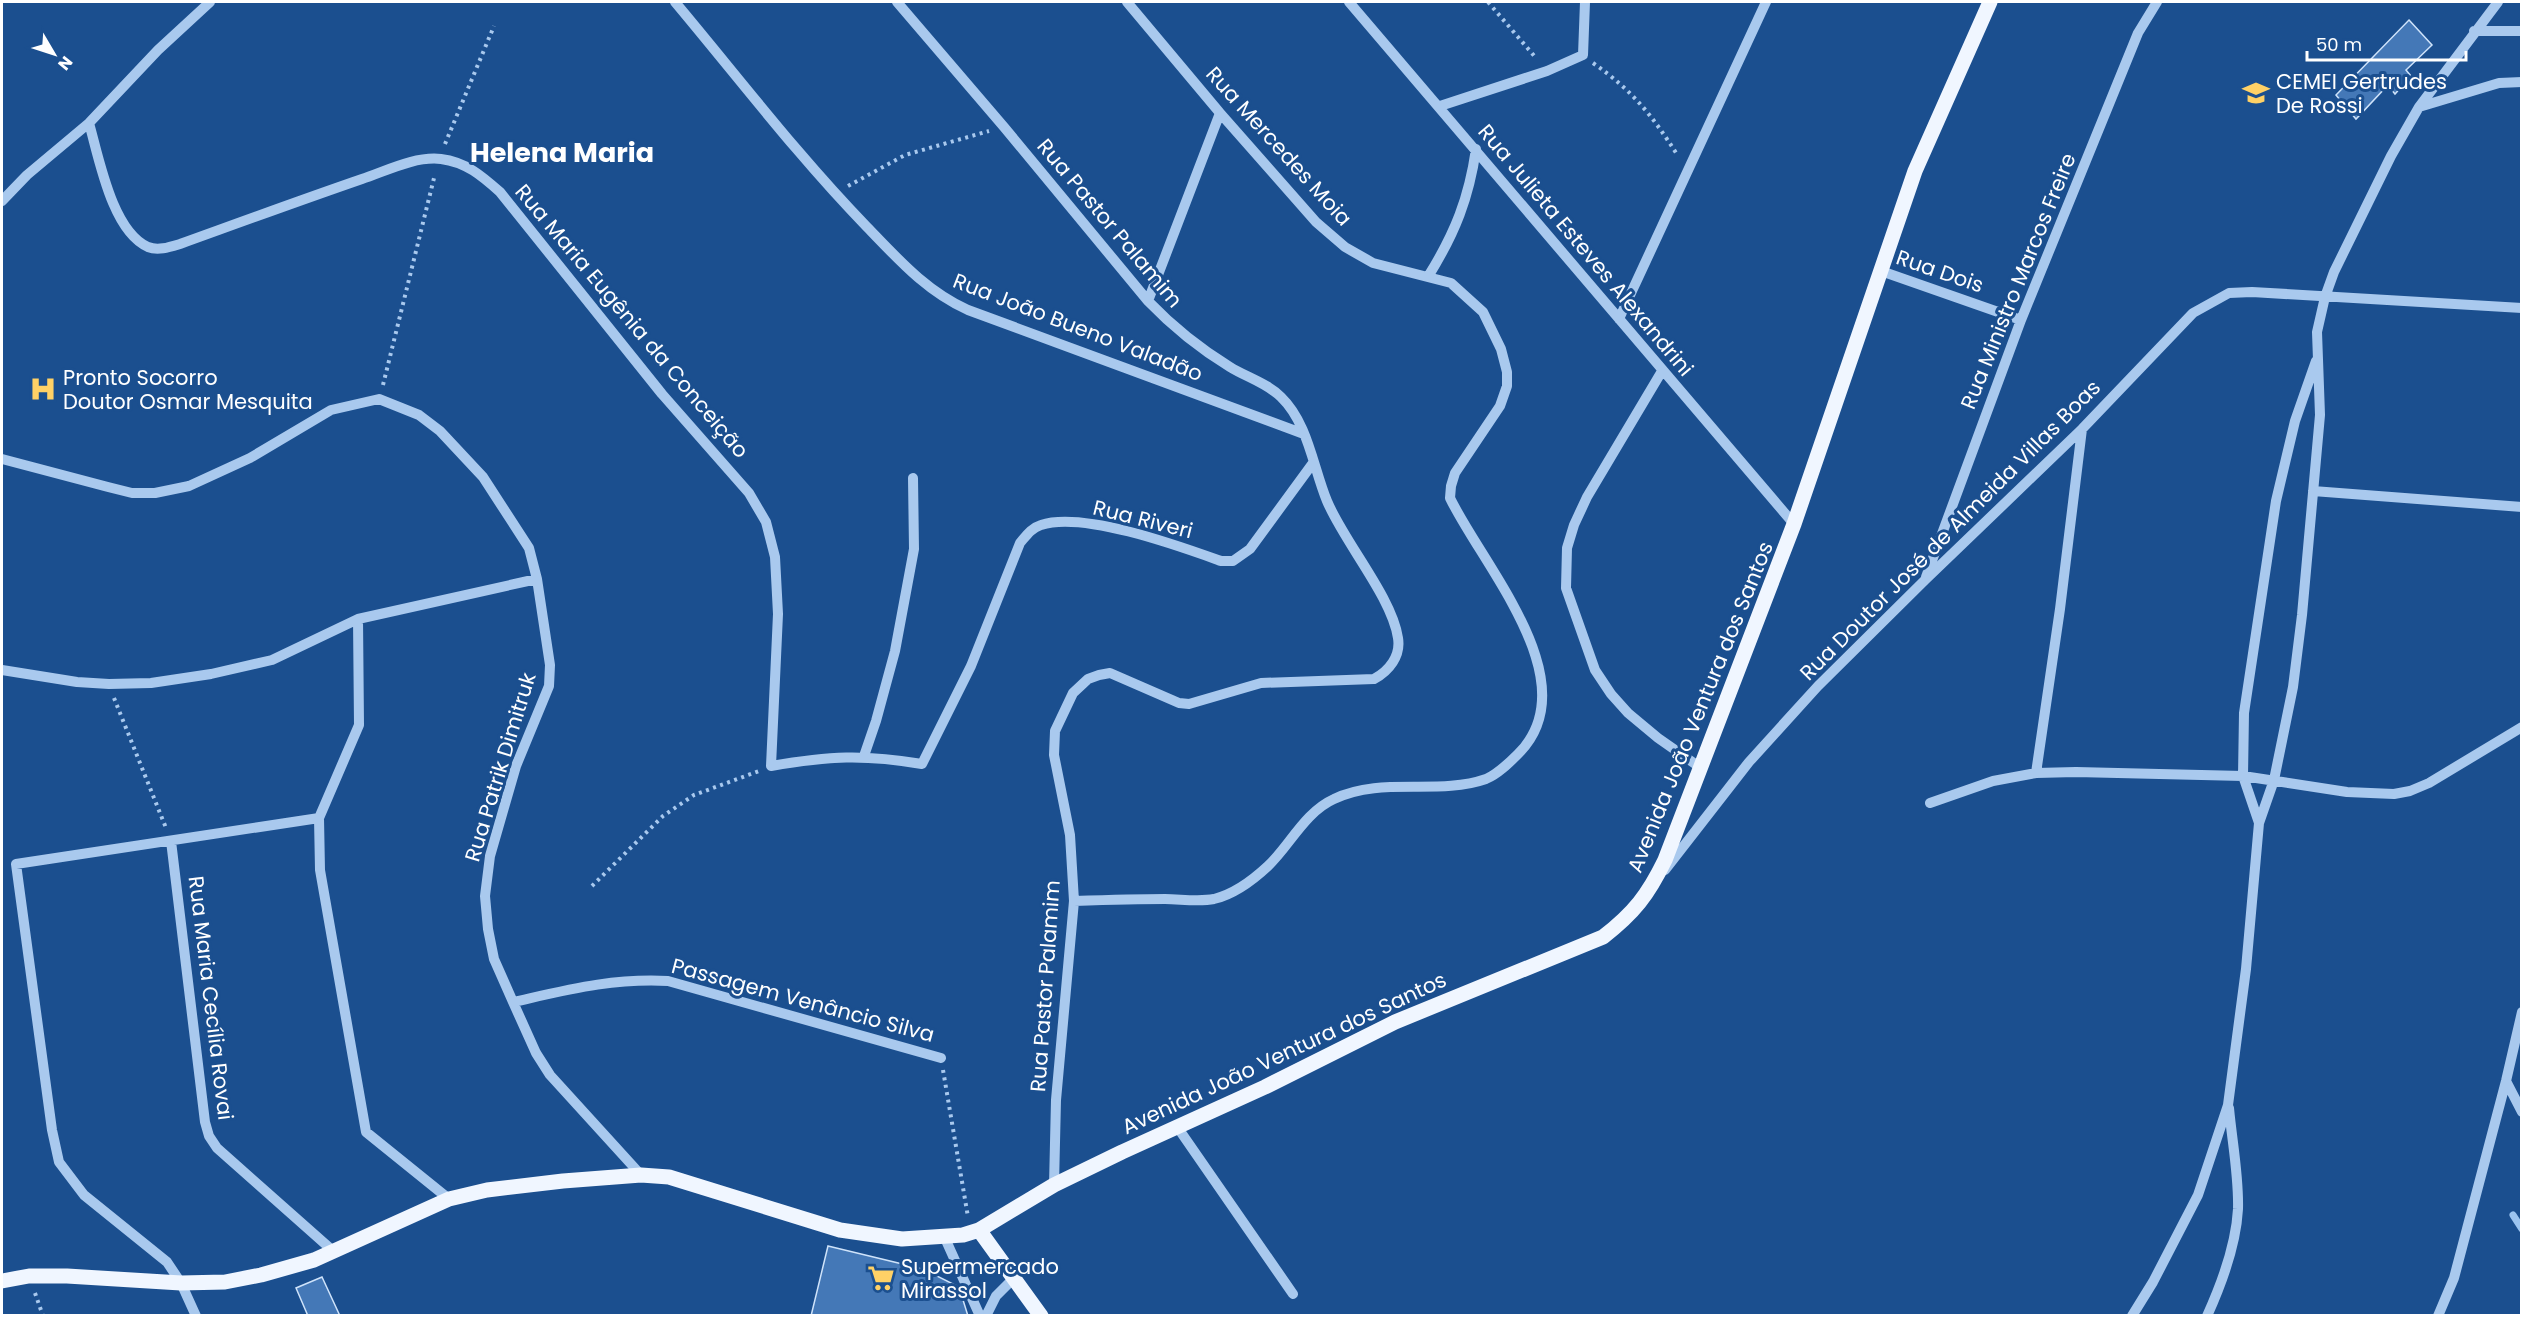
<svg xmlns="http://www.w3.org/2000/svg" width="2523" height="1317" font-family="Poppins,sans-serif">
	<rect width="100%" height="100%" fill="#1b4f8f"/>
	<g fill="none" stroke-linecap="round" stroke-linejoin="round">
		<!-- stream -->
		<path stroke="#9cc4f0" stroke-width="7" d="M2513,1215L2522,1229"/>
	</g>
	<!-- building -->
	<path fill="#4478b7" stroke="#cfe3fa" stroke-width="1.5" d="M2409,20L2432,45L2406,70L2411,76L2395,94L2388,85L2356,119L2336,95Z
		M828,1246L923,1269L959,1287L968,1316H811Z
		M322,1277L340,1316H308L296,1288Z"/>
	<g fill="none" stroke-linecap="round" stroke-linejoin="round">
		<!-- path -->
		<path stroke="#a9c9ee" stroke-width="4" stroke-dasharray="3 4.5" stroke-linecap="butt" d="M1488,2L1536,58
			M1593,63C1633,91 1652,115 1678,156
			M445,144L494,26
			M848,186L905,155L989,131
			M383,385L435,174
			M114,698L166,828
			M592,886L663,816L694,795L759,771
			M943,1070L968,1217
			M35,1293L43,1316"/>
		<!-- minor -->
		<path stroke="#a9c9ee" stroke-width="10" d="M675,2C738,77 798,156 867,227C898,259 926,291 968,310L1304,434
			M897,2L1004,127L1148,301C1173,327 1199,348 1230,367C1246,377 1267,383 1281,397C1308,423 1313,467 1327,501C1344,542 1392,597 1398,638C1401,656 1389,671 1374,679L1261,683L1189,704L1179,703L1110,673L1099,675L1088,679L1073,693L1055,731L1054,755L1070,835L1074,901L1056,1100L1054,1185
			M1349,2L1794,524
			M2474,31H2522
			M1440,106L1547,71L1583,55L1585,2
			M2419,107L2499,83L2522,82
			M89,123C99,158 112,231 148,247C158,251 170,247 180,244C241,222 301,200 362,179C386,171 415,156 441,159C466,162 482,176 500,192L662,394L749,493L766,522L775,557L778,614L771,766C829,756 863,754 922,764L971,666L1020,543C1026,536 1031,528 1041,525C1083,511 1179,546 1221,561H1233L1250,549L1313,463
			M2,201L27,175L89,123L158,50L210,2
			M1881,271L2021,320
			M1429,275C1455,233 1469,198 1476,149
			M1148,301L1220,113
			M1619,319L1766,2
			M1662,371L1587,497L1574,525L1567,548L1566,588L1595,670L1611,694L1628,713L1658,738L1701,768
			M2,459L108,487L132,493H155L189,486L250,458L331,410L379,399L419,415L440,431L483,477L529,548L537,579L550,665L549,686L516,766L490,856L485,896L488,929L494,959L513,1002L536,1053L550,1075L641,1175
			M2313,491L2522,507
			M1926,577L2021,320L2138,33L2157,2
			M358,619L359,725L319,818L320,870L366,1132L449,1199
			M2,670L77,682L109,684L151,683L211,674L272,660L358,619L537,579
			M864,756L876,721L895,651L914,549L913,478
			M2036,773L2060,609L2082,429
			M1930,803L1993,781L2036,773L2076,772L2243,776L2347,792L2394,794L2410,791L2429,783L2522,727
			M2259,823L2243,776L2244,713L2276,501L2295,421L2316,361
			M171,841L205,1122L209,1136L217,1148L332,1250
			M1665,870L1749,762L1818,686L1925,580L2082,429L2193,313L2229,293L2252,292L2522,308
			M1074,901C1104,900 1134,899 1165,899C1180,899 1199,902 1214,899C1235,894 1253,880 1268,866C1290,845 1305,812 1334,799C1382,776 1437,796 1486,779C1498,774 1509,763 1518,754C1590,683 1482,565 1450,498L1451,486L1455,473L1500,406L1507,386V372L1501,349L1483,312L1451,283L1373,263L1345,247L1316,222L1220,113L1127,2
			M513,1002C567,990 612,978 668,981L941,1058
			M2506,1081L2522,1112
			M1178,1128L1293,1294
			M944,1236L980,1316
			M196,1316L181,1283L167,1262L84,1195L59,1162L52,1130L16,864L319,818
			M986,1316L996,1296L1013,1279
			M2132,1316L2153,1282L2198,1195L2228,1105L2246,969L2259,823L2274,780L2293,687L2302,615L2320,415L2317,332L2325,297L2334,272L2391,156L2419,107L2498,2
			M2207,1316C2222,1283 2236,1246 2238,1209C2239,1176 2232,1141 2229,1108
			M2438,1316L2454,1278L2506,1081L2522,1012"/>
		<!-- major -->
		<path stroke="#f0f6ff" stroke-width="15" d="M979,1230L1041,1316
			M2,1281L29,1276H67L181,1283L225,1282L261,1275L314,1260L449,1199L487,1190L563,1181L641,1175L669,1177L840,1230L902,1239L963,1235L979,1230L1054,1185L1122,1152L1265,1087L1395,1022L1603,937C1634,913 1648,895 1665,860L1794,524L1915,171L1990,2"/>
	</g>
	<!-- icons -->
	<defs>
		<symbol id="school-bare" viewBox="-9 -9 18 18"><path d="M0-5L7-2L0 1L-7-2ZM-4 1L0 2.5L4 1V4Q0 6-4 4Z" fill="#ffd166" stroke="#1b4f8f" stroke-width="2.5" paint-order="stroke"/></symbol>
		<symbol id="hospital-bare" viewBox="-9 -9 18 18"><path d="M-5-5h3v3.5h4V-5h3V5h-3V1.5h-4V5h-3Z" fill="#ffd166" stroke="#1b4f8f" stroke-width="2.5" paint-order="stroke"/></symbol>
		<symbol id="supermarket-bare" viewBox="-9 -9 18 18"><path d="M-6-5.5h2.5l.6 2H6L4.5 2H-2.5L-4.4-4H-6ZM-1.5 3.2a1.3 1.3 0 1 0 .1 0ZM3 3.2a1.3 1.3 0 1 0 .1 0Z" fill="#ffd166" stroke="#1b4f8f" stroke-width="2.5" paint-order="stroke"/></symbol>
	</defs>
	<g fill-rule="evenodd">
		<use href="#school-bare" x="2237" y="74" width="38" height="38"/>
		<use href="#hospital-bare" x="24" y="370" width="38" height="38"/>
		<use href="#supermarket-bare" x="862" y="1259" width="38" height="38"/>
	</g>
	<g text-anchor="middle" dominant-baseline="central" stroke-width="6" stroke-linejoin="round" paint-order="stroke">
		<!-- poi labels -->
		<g font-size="21" fill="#fff" stroke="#1b4f8f" text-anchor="start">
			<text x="2276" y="81">CEMEI Gertrudes<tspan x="2276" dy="24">De Rossi</tspan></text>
			<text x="63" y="377">Pronto Socorro<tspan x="63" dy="24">Doutor Osmar Mesquita</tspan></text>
			<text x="901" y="1266">Supermercado<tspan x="901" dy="24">Mirassol</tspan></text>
		</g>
		<!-- street labels -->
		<g font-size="21" fill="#fff" stroke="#1b4f8f">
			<text transform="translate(1279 146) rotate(48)">Rua Mercedes Moia</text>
			<text transform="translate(1110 223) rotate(50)">Rua Pastor Palamim</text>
			<text transform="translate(1586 250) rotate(50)">Rua Julieta Esteves Alexandrini</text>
			<text transform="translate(1940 271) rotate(19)">Rua Dois</text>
			<text transform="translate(2018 281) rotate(-68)">Rua Ministro Marcos Freire</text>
			<text transform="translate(632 321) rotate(50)">Rua Maria Eugênia da Conceição</text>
			<text transform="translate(1078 327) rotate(21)">Rua João Bueno Valadão</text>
			<text transform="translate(1143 519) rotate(14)">Rua Riveri</text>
			<text transform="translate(1950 530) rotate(-45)">Rua Doutor José de Almeida Villas Boas</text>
			<text transform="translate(1700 707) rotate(-68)">Avenida João Ventura dos Santos</text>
			<text transform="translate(500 767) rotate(-73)">Rua Patrik Dimitruk</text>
			<text transform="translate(1045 986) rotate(-86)">Rua Pastor Palamim</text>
			<text transform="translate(211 998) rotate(83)">Rua Maria Cecília Rovai</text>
			<text transform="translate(803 1000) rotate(15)">Passagem Venâncio Silva</text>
			<text transform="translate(1284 1053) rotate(-25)">Avenida João Ventura dos Santos</text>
		</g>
		<!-- district labels -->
		<g font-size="27" font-weight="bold" fill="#fff" stroke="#1b4f8f">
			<text x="562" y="152">Helena Maria</text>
		</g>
	</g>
	<!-- border -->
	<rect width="2523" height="1317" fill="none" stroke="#ffffff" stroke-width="6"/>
	<!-- north arrow -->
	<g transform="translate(54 54) rotate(129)" stroke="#1b4f8f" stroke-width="4.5" paint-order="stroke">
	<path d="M0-4.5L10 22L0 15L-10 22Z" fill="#ffffff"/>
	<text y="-9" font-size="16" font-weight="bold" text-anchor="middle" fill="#ffffff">N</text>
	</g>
	<!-- scale -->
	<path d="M2307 51v9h159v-9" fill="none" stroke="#ffffff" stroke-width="3"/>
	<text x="2316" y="51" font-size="18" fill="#ffffff" stroke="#1b4f8f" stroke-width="4.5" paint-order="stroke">50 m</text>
</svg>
